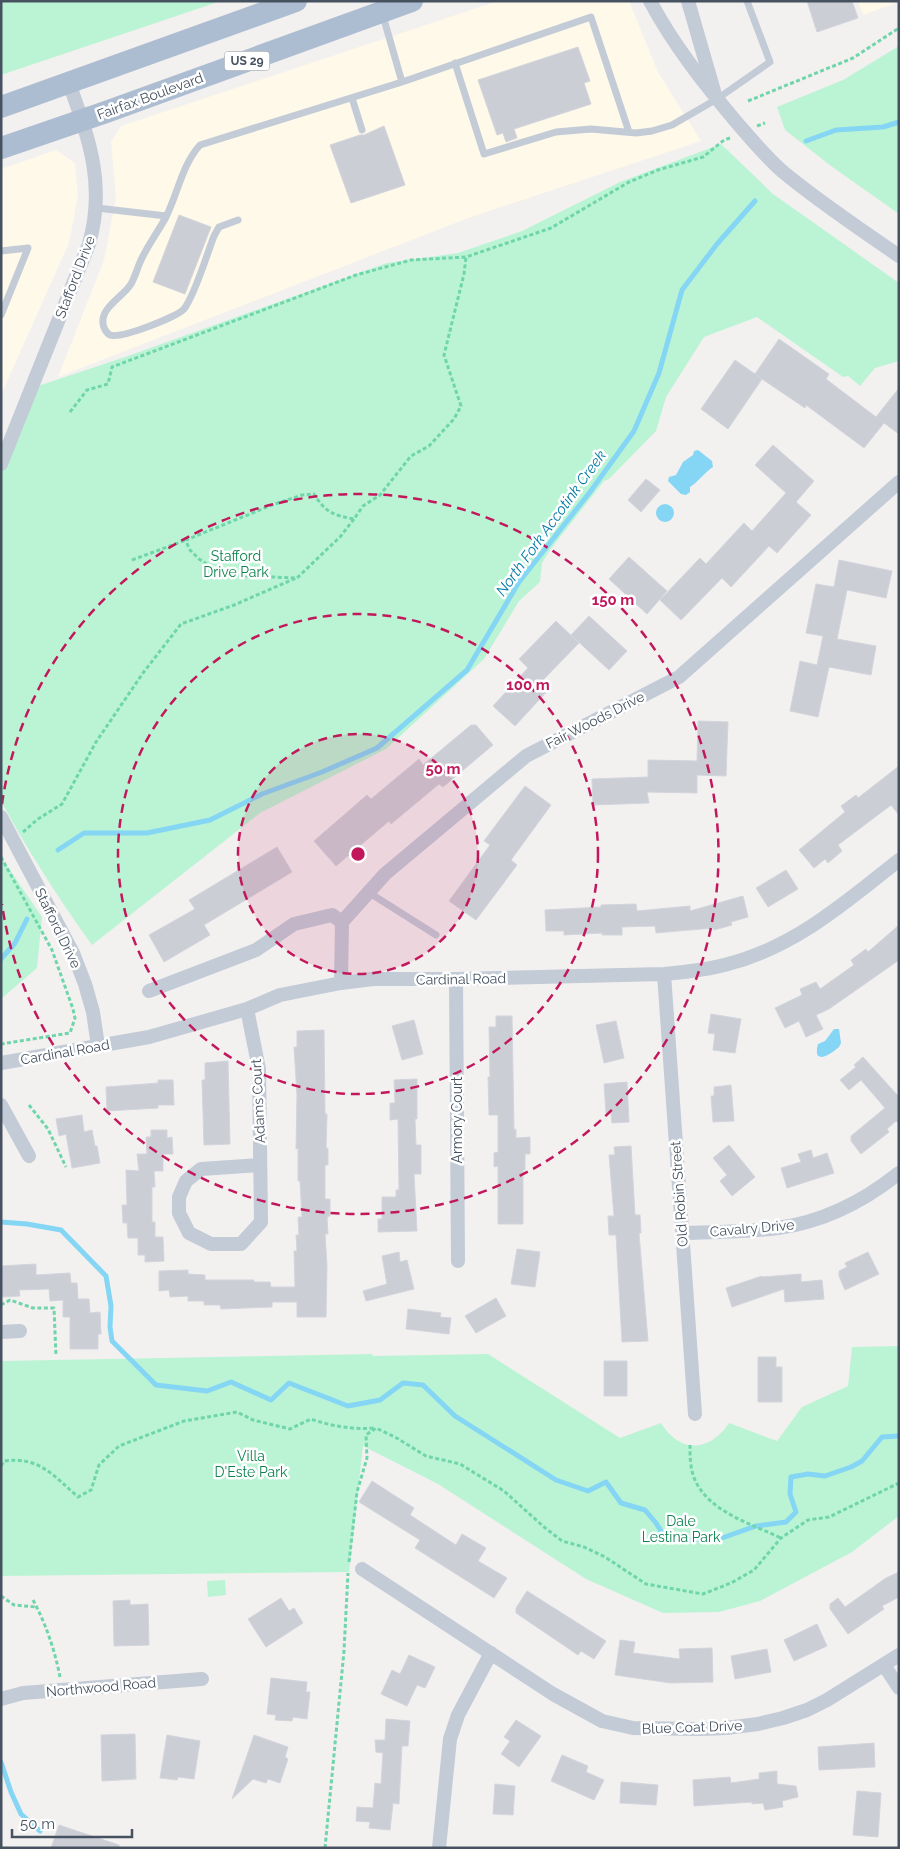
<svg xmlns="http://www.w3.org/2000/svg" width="900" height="1849" font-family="Raleway,sans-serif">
	<rect width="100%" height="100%" fill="#f3f0f0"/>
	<!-- commercial -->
	<path fill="#fef9e9" d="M498,1H629L658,72L701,141L471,217L58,377L104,260L116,198L111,142L121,126Z
		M858,1H899V2L863,15Z
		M56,150L75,163L78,196L69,243L1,395V169Z"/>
	<!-- green -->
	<path fill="#bbf4d4" d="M1,1H221L1,75Z
		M899,46V214L831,166L785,130L777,107L843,80Z
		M721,144L773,194L899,283V361L875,368L860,386L848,376L843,377L757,317L704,337L666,397L656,431L609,479L604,481L550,550L542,563L540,582L519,601L484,659L386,749L260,813L92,945C59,899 28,851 1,801V467L32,388L128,356L387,263L458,253L522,231L620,182Z
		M1,857L42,917L37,968L1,999Z
		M899,1346V1516L852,1552L760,1601L719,1612L663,1613L586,1579L438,1484L363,1446L349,1572L1,1576V1361L372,1354L373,1356L488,1354L620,1438L661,1423C680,1454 710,1452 729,1423L777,1441L802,1407L848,1386L852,1347Z
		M225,1580L226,1595L208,1597L207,1581Z"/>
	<!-- water -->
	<path fill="#84d6f4" d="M698,450L712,461L713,467C704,473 699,481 690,487V492L686,495L681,494L668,481L669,477L676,475L683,462L693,455L694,451Z
		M656 513a9 9 0 1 1 18 0a9 9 0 1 1-18 0Z
		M834,1029H839L841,1043L839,1047C831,1054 812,1067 818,1044L825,1041Z"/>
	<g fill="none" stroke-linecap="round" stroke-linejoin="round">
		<!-- stream -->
		<path stroke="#84d6f4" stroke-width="5" d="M806,141L836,130L883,127L899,122
			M58,850L84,833H147L210,820L262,794L322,772L377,748L467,670L519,582L590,492L634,431L659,373L682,290L717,244L755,201
			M1,959L15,943L27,919
			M1,1222L27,1224L61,1230L106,1276L111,1306L110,1327L112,1341L156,1385L207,1391L231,1382L271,1400L289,1383L348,1406L380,1400L403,1383L423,1385L455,1416L556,1480L588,1491L606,1482L621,1503L645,1510L656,1523L667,1541L722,1538L756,1526L786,1522L796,1512L790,1494L791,1477L808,1474L825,1476L851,1467L862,1461L882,1437L899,1436
			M1,1762L11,1792L21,1814L40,1831"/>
	</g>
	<!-- building -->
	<path fill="#ccced6" stroke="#d3d5dc" d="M807,1H852L858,18L817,32Z
		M578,47L590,81L584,83L591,104L514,129L517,138L506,142L503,133L497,135L478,80Z
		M384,126L405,185L351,203L330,145L360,135H364Z
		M179,215L211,227L185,294L153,282Z
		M779,339L829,374L826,379L876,417L899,388V434L884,423L864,448L806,405L805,408L756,375L762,379L728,429L701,409L735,360L755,374Z
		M773,445L814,481L796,502L811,515L777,553L769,546L731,587L722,578L681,620L660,600L700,558L706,564L744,523L752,531L786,493L755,465Z
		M646,479L660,490L641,512L628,500Z
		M629,557L667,591L647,614L609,579Z
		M839,560L892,571L886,598L847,590L837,639L876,646L871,675L829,667L818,717L790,711L800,661L817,665L823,636L806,633L816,584L834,587Z
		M589,616L627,651L609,670L571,635Z
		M556,621L579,643L542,681L550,688L515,726L493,706L528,668L519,659Z
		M698,721L728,722L726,776L697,775V793L647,792L649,803L593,805L592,779L648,777V760L697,761Z
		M471,725H476L493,745L443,787L439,784L391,824L389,821L336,866L314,841L367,795L371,799L419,759L423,765Z
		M899,766V815L891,805L838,845L842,851L828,863L825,859L814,868L799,850L845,812L841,806L856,795L858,798Z
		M525,786L551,805L511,860L517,865L476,920L449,901L490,845L484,841Z
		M277,847L292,872L204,925L210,935L164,962L149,935L195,909L189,900Z
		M786,870L798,889L768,907L756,888Z
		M743,896L748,917L731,922L732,925L714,930L713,928L656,933L655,926L622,927V935H602V933L564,935V931H546L545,910L601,907V905L636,904L637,911L690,906V911Z
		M899,925V960L829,1009L816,1015L823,1029L806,1037L799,1021L785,1028L775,1008L802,995L800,989L816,982L820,989L854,965L851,960L866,949L868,952Z
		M711,1014L741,1019L735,1053L713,1050L715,1034L708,1033Z
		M496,1016H512L514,1130L516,1129V1138L530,1137V1154H525V1170H523V1224H498V1166L494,1167V1153L498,1152V1115H489L488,1077H490L489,1027H496Z
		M414,1020L423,1054L402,1060L392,1026Z
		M616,1021L624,1058L604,1063L596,1025Z
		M324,1030L325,1114H327L326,1148H328V1165H325V1199H330V1216L327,1217L328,1234H325L327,1266L326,1317H297V1302H272V1307L221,1309L220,1305H204V1301H188V1296L170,1297L169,1290L159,1291V1271L188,1270V1274L205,1275V1280H254V1282H270L271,1287H295L294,1251H297L296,1235H299L298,1217H302L300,1181H298V1148L296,1149L297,1095L294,1047H297V1031Z
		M863,1057L899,1097V1124L896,1121L887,1129L889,1132L861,1154L851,1141V1136L885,1108L861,1080L849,1090L840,1080L856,1067L854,1065Z
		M228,1061L230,1144L204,1145L202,1080H205V1063Z
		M417,1079V1119H415L416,1145H421V1174H414L417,1231L378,1232V1219H382V1197H396V1190H399L398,1119L390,1120V1103H395L394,1080Z
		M158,1080H173L174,1105H158V1108L107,1111L106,1087L158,1083Z
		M627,1082L629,1122L612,1123L611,1113H606L604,1084Z
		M731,1085L734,1121L713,1122L711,1096H714V1087Z
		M82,1115L84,1132L92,1130L95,1146H97L100,1163L72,1168L66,1134L59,1136L56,1119Z
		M151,1130H167V1138L172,1137L173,1154H163V1171H154L155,1187H152V1222H155V1237H163L164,1261L145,1262V1255H138V1238H128L127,1223H123L122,1205H127L126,1170L139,1171L137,1154H147L146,1137H151Z
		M729,1145L755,1177L732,1196L720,1181L727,1175L713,1158Z
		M631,1146L635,1215H640L641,1233H639L648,1341L622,1342L616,1235H609L608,1216H614L609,1155H615L614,1147Z
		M811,1150L813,1158L827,1153L834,1173L787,1188L781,1168L801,1162L798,1154Z
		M517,1249L540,1252L535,1287L511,1284Z
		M399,1252L400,1262L407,1260L414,1289L366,1301L363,1291L387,1284L382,1256Z
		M868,1252L879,1274L845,1290L839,1276V1271L847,1267L845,1263Z
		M36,1264V1275L70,1273L71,1283H77L78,1299H89L90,1313L100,1312L101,1334H98V1349H70V1317H63V1300L50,1301L49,1289L19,1290L20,1296L1,1297V1266Z
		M801,1274V1282L822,1280L824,1299L785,1302L784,1289L732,1307L726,1288L762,1276V1277Z
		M496,1298L506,1316L476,1333L465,1316Z
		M408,1309L441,1313L440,1317L451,1318L449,1334L406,1329Z
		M758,1357H776V1367H782V1402H758Z
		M604,1361H627V1396H604Z
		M372,1481L414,1508L410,1515L456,1545L462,1534L486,1548L478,1561L507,1578L494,1598L415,1548L420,1540L359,1502Z
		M899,1572V1597L882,1606L884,1609L848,1634L830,1609V1604L838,1598L845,1607L886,1578Z
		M527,1591L606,1641L594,1659L581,1651L578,1655L516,1613V1608Z
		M281,1598L289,1611L294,1608L303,1623L266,1647L248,1619Z
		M130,1600V1605L148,1604L149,1645L114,1646L113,1601Z
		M817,1624L827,1646L794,1661L784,1640Z
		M620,1640L635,1642L633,1653L680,1659L679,1649L712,1648L713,1682L671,1683L615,1675Z
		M767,1649L771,1672L735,1679L731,1656Z
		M409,1655L435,1667L425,1688L417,1685L407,1706L381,1694L392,1670L400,1674Z
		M271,1678L307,1682L306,1692H310L307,1719L293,1717L292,1721L275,1720L276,1715L267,1714Z
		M386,1719L410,1721L408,1746H402L399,1804L393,1803L390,1830L369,1828L370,1822L356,1821L357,1807L373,1808L375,1783L381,1784L383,1753L376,1752L375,1740H385Z
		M516,1720L541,1736L519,1767L501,1754L510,1741L504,1737Z
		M135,1734L136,1779L102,1781L101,1735Z
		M167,1735L200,1741L194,1779L178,1777L177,1780L160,1778Z
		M254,1735L288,1747L285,1757L288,1759L280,1783L268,1779L266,1783L253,1779L232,1799Z
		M874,1743L875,1767L819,1770L818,1747Z
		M562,1755L588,1766L586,1772L604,1780L594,1800L551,1781Z
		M777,1771V1784L796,1786L798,1797L782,1801L783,1807L765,1810L763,1803L752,1804V1802L694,1806L693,1780L730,1777L731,1783L759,1779V1773Z
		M621,1782L658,1785L656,1805L620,1803Z
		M495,1784L515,1786L513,1815L493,1814Z
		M857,1791L881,1793L878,1837L853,1835Z
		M59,1825L119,1845V1848H51Z"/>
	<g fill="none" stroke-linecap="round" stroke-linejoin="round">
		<!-- path -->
		<path stroke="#6fd5aa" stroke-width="3" stroke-dasharray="4 2.5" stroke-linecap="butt" d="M748,101L853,58L899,28
			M757,126L765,123
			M70,412L87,390L108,384L112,367L356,275L411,260L466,257L551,228L629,182L658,170L703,157L724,140L730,138
			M354,519L340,537L297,578L223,575L199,559L189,549L186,540L272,505L302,495L314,494C326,513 333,515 354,519L363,506L380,495L411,456L429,446L454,419L461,406L444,355L464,274L466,257
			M132,560L186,540
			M23,832L38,819L62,804L96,742L143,673L181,624L234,605L296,578
			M1,857L52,950L73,1009L75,1018L70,1033L1,1044
			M29,1105L48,1129L66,1167
			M1,1305L10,1300L33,1308H54L56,1356
			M690,1445C690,1456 690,1469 695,1480C709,1512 752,1524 781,1538
			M1,1466L4,1461C39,1456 54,1476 78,1497L91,1490L99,1465L119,1446L184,1421L237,1412L253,1420L290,1429L311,1419C331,1426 353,1430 374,1428
			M349,1562L357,1492L367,1458L366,1435L376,1428L395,1437L426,1456L460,1464L504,1491L544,1527L562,1541L584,1547L605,1557L646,1584L703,1594L731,1583L754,1570L781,1538L808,1520L829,1517L899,1483
			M1,1596L14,1605L36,1607
			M33,1600C46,1624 55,1651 60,1677
			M325,1848L344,1651L348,1573"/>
		<!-- service -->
		<path stroke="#c2cbd6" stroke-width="7" d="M455,63L484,154L556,132L591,129L636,133L652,131L672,125L717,99L770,62L747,1
			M402,82L591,17L629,132
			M352,98L362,130
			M97,208L166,216
			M238,220L219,227L214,236C207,254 195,295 184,309C177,317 121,339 110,335C106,333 103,327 103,323C101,307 124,296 131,284C136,275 138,265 143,256C150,242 159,230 166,217C178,193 182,165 200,145L402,82L383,16
			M1,251L28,248L1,315
			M368,892L436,935"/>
		<!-- minor -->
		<path stroke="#c2cbd6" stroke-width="14" d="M650,1C674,46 706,86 738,124C752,140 766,157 782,171C819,202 859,228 899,256
			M688,1L714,91
			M1,464L89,244C106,184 89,139 69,83
			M1,817L73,953L85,984L93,1012L98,1046
			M664,974L695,1414
			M456,979L458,1261
			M341,983L342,922L385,874L526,756L679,677L899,482
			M149,991L256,950L294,924L332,915L342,922
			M247,1009L259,1069L261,1222L241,1244H211L189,1233L179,1213V1197L186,1181L201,1169L260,1165
			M1,1063L149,1037L247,1009L280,995L341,983L373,979H456L664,974C686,972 707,970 728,964C795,947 846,902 899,860
			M1,1105L29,1156
			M682,1233C713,1232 746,1232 778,1228C822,1222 864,1201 899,1173
			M1,1332L20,1331
			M362,1569L553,1694L602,1721L633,1728L700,1729L726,1728L758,1724L783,1718L807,1710L827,1700L899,1655
			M884,1665L899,1688
			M1,1699L23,1693L202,1679
			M439,1848L450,1739L458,1715L491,1653"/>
		<!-- primary -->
		<path stroke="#adbdd1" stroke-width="22" d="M1,107L296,1
			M1,148L106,112L412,1"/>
	</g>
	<!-- distance rings -->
	<circle cx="358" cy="854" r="120" fill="#c2185b" fill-opacity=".12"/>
	<g fill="none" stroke="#c2185b" stroke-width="2.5" stroke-dasharray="9 6">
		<circle cx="358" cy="854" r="120"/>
		<circle cx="358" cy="854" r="240"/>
		<path d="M2 804A360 360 0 1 1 2 904"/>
	</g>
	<g text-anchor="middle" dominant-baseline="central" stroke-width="5" stroke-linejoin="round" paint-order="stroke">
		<!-- shield labels -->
		<rect fill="#fff" stroke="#7e8690" stroke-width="1" x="224.5" y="51.5" width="45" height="19" rx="4"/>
		<g font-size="12" font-weight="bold" fill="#465260">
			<text x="247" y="61">US 29</text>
		</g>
		<!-- street labels -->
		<g font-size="14" fill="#465260" stroke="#fff">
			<text transform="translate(150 96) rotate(-20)">Fairfax Boulevard</text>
			<text transform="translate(75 277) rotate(-69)">Stafford Drive</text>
			<text transform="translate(595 720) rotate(-27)">Fair Woods Drive</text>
			<text transform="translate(58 928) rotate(64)">Stafford Drive</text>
			<text transform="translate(461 979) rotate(-1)">Cardinal Road</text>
			<text transform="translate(65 1052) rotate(-10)">Cardinal Road</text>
			<text transform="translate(258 1101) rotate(-93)">Adams Court</text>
			<text transform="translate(457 1120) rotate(-90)">Armory Court</text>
			<text transform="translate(679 1194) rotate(-94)">Old Robin Street</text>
			<text transform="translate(752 1228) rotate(-5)">Cavalry Drive</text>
			<text transform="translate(101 1687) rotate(-5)">Northwood Road</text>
			<text transform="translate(692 1727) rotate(-2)">Blue Coat Drive</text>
		</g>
		<!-- park labels -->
		<g font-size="14" fill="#0e8351" stroke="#fff">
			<text x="236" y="556">Stafford<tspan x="236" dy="16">Drive Park</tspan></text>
			<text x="251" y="1456">Villa<tspan x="251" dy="16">D'Este Park</tspan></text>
			<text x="681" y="1521">Dale<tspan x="681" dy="16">Lestina Park</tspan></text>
		</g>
		<!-- water labels -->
		<g font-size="15" font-style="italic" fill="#027aa8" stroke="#fff">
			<text transform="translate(551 523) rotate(-54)">North Fork Accotink Creek</text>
		</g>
	</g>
	<circle cx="358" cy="854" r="8" fill="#c2185b" stroke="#fff" stroke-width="2.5"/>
	<g font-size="15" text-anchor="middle" font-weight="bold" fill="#c2185b" stroke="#fff" stroke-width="5" stroke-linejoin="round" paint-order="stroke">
		<text x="613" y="605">150 m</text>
		<text x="528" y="690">100 m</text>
		<text x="443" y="774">50 m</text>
	</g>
	<!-- border -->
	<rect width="900" height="1849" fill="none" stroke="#465260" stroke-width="5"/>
	<!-- scale -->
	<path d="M12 1829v8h120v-8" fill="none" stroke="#465260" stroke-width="2.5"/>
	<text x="20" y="1829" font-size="15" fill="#465260" stroke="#ffffff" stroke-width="4" paint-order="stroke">50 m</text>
</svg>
